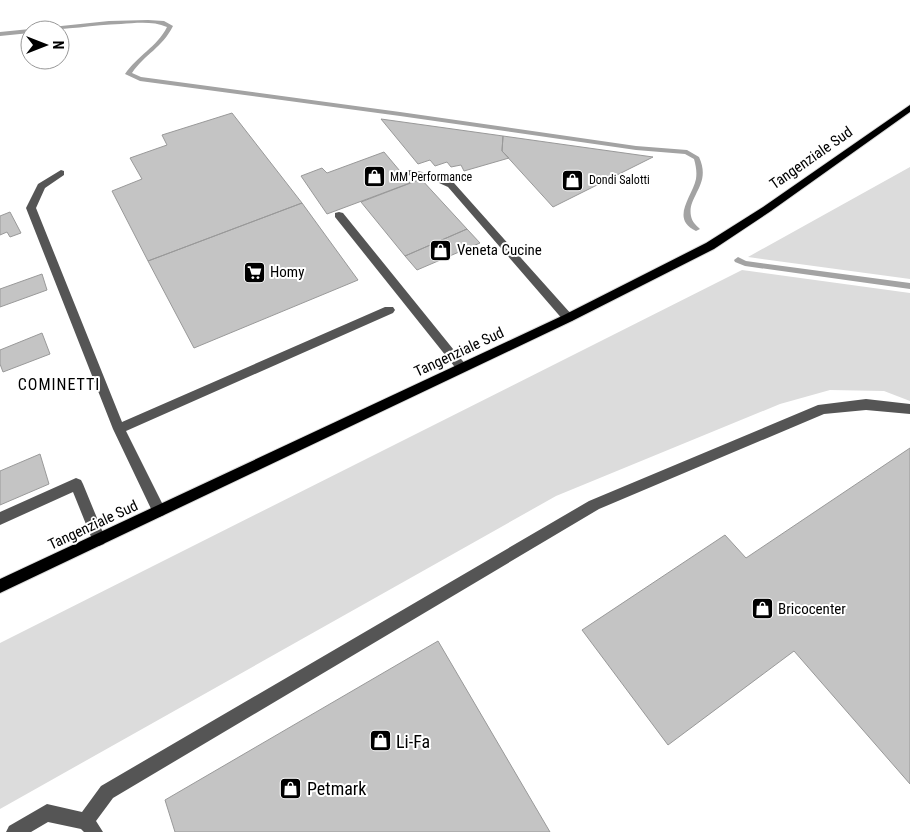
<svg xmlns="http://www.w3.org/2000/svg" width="910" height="832" font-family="'Roboto Condensed',sans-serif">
	<rect width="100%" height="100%" fill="#fff"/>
	<!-- green -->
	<path fill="#dcdcdc" d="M910,167V279L748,257Z
		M742,270L910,293V401L884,391L830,390L780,404L556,496L0,809V643Z"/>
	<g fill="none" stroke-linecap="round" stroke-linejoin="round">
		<!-- stream -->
		<path fill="#a3a3a3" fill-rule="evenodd" d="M148,20L164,21L173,26C162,48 145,54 132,73L141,77L400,112L636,146L687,150L699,157C712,185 687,196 691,216C692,222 696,225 700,229L696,231C670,219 692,197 696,179C697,172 696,166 694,159L685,154L636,150L400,116L140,81L125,74C137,56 157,47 167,27C153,21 136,23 121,24C93,25 66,30 39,30L42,28L109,21Z
			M30,29L32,30H30V33L0,36V32Z
			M738,257L746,261L910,283V289L745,266L735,262L734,260Z"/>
	</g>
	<!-- building -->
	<path fill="#c4c4c4" stroke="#999" d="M232,113L302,203L148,261L112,191L142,179L130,158L167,145L162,135Z
		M381,119L503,136L502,151L509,158L464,171L461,165L451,167L447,162L435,166L430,160L418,164Z
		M503,136L567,145L653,157L553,207L502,151Z
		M384,152L410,183L327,214L301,176L322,168L327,173Z
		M421,179L467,229L405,256L361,202Z
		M302,203L358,280L194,348L148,261Z
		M10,212L21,233L10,237L7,232L0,235V216Z
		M467,229L480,243L417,270L405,256Z
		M42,274L47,290L0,307V289Z
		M42,333L50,354L3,372L0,364V350Z
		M910,448V784L794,651L668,745L582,630L725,535L746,558Z
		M40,454L49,484L0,505V471Z
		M438,641L550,832H175L165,800Z"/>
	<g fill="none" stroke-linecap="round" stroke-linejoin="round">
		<defs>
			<path id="major" d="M910,105V112L771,211L714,249L572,321L0,593V579L564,315L706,243L763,207Z"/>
		</defs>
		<!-- major casing -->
		<use href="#major" stroke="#dbdbdb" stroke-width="2"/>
		<!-- minor -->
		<path fill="#555" fill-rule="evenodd" d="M61,170L64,171V175L45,188L36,208L122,422L385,307H393L395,310L393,313L126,431L166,511L164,515L159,517L154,515L113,429L26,208L38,184Z
			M410,170L435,174L454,183L572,315L574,318L572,321H564L448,187L428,178L407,175V171Z
			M339,212L343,213L466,365L468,368L466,371H458L335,217V213Z
			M866,399L910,404V414L866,410L824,414L599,509L113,798L96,821L103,832H84L81,829L48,822L31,832H6L9,826L47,804L82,812L101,786L589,501L818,405Z
			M76,478L81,480L83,484L106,540L104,544L99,546L94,544L73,492L0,525V512Z"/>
		<!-- major -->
		<use href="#major" fill="#000" fill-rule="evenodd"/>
	</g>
	<!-- icons -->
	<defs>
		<symbol id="shop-square" viewBox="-11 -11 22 22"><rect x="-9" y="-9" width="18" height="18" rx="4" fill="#000" stroke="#fff"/><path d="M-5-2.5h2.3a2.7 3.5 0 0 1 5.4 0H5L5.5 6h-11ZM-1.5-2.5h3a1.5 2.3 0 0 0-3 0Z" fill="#fff"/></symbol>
		<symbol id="supermarket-square" viewBox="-11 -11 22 22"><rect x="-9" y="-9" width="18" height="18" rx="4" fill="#000" stroke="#fff"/><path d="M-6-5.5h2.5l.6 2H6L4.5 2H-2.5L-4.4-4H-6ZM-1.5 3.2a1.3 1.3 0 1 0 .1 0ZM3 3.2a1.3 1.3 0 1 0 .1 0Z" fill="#fff"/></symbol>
	</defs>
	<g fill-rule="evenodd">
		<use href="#shop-square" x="362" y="164" width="25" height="25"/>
		<use href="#shop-square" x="560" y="168" width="25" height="25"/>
		<use href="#shop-square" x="428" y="238" width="25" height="25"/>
		<use href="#supermarket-square" x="242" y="260" width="25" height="25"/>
		<use href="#shop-square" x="750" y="596" width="25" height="25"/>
		<use href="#shop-square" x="368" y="728" width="25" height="25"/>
		<use href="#shop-square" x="278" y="776" width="25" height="25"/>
	</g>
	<g text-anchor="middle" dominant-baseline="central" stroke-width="4" stroke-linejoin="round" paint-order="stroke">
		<!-- far-poi labels -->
		<g font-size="12" fill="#000" stroke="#fff" text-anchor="start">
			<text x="390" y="177">MM Performance</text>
			<text x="589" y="180">Dondi Salotti</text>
		</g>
		<!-- street labels -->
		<g font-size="15" fill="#000" stroke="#fff">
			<text transform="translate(811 158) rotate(-35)">Tangenziale Sud</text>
			<text transform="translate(459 352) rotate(-25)">Tangenziale Sud</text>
			<text transform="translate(93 525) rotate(-25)">Tangenziale Sud</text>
		</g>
		<!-- poi labels -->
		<g font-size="15" fill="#000" stroke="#fff" text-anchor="start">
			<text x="457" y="250">Veneta Cucine</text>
			<text x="270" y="272">Homy</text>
			<text x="778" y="609">Bricocenter</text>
		</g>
		<!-- neighbourhood labels -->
		<g font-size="16" letter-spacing="1" fill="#000" stroke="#fff">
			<text x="59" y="384">COMINETTI</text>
		</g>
		<!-- near-poi labels -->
		<g font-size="18" fill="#000" stroke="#fff" text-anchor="start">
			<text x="396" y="741">Li-Fa</text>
			<text x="307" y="788">Petmark</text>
		</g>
	</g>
	<!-- north arrow -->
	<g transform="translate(45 45) rotate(90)"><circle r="24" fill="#ffffff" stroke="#999999"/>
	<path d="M0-4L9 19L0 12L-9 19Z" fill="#000000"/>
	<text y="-8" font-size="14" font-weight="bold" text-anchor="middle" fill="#000000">N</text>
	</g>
</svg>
